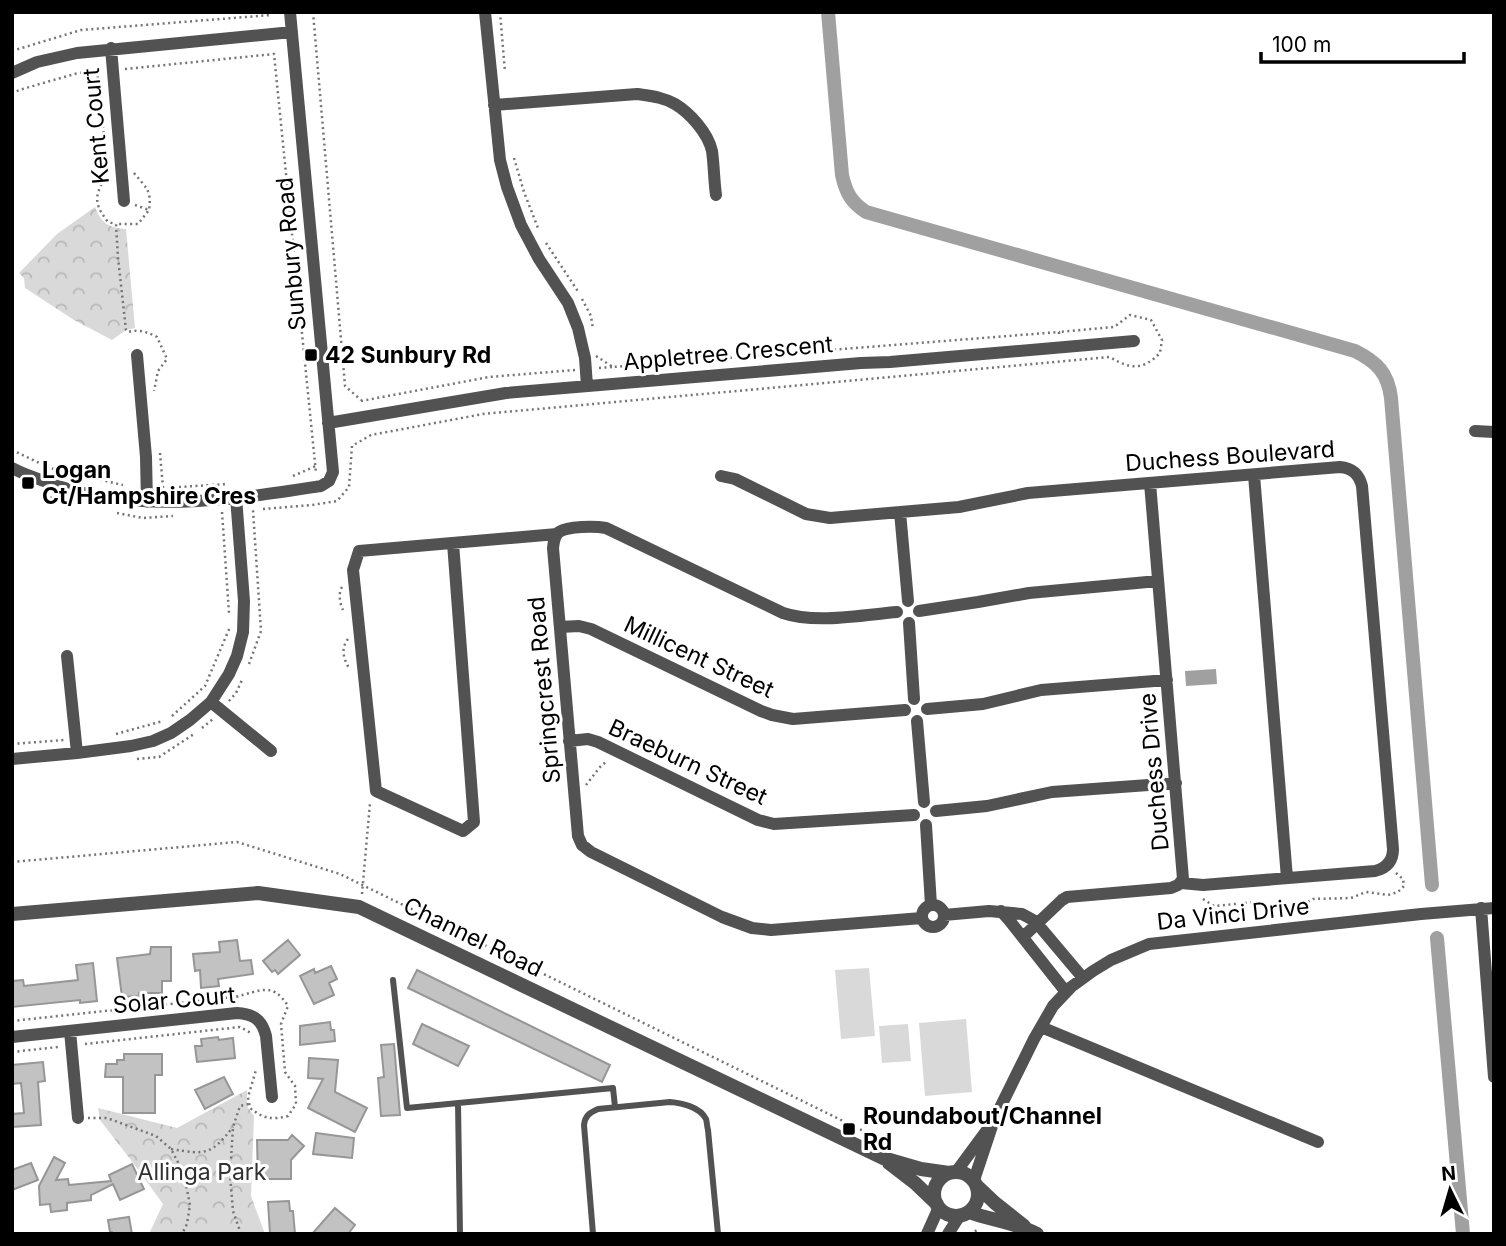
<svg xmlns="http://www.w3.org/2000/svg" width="1506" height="1246" font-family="Inter,sans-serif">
	<defs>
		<pattern id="park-crowns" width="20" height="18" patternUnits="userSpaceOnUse" patternTransform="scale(1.75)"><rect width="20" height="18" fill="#d9d9d9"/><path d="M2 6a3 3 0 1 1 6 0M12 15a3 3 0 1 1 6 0" fill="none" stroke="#b8b8b8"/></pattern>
	</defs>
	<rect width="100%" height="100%" fill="#fff"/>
	<!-- park -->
	<path fill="url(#park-crowns)" d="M95,207C101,223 109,228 126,229L135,328L126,330L112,340L74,320L25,288L24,278L19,273L57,234Z
		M247,1090V1106L254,1116L251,1196L265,1234H149L163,1204L137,1168L100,1120L98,1108L177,1128Z"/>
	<!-- pitch -->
	<path fill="#d9d9d9" d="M869,968L875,1036L841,1039L835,970Z
		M966,1019L972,1092L925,1096L919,1023Z
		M908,1024L911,1061L882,1063L879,1026Z"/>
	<!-- water -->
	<path fill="#a0a0a0" d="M1216,669L1217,684L1186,686L1185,671Z"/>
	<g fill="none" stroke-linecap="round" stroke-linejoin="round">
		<!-- canal -->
		<path stroke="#a0a0a0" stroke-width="14" d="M828,12L842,175C846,193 851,202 866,212L1355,351C1377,362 1388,373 1391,398L1432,885
			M1437,938L1463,1234"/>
	</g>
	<!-- building -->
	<path fill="#c2c2c2" stroke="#969696" stroke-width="2" d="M237,940L240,961L251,960L253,974L218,979L219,986L201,988L200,970L195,971L193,954L220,952L219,942Z
		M288,940L300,955L278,974L275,970L272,972L263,961Z
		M151,947H171V981H162V993H139V996L122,997L117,958L150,954Z
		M93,963L97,1001L80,1003V1000L12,1007V981L23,980L24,986L78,980L76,965Z
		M331,966L337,979L329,983L334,995L314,1004L300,976L314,969L315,973Z
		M417,970L610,1065L602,1082L408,988Z
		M330,1022L331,1030H334L335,1041L300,1045V1026Z
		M422,1024L469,1046L458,1066L413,1044Z
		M218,1037L219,1040L233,1038L235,1058L197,1062L195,1046H202L201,1039Z
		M394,1044L400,1115L381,1116L378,1078L384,1077L381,1045Z
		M124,1054H162V1075H155V1113H123V1077H105L106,1064H117V1060H124Z
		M309,1058L338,1060L335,1092L367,1108L355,1132L308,1108L323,1079L308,1078Z
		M43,1062L45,1081L38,1082L41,1125L12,1127V1114L24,1113L21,1083L12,1084V1065Z
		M224,1077L233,1094L205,1109L195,1090Z
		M316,1133L354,1138L352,1158L313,1154Z
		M292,1135L304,1146L291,1160V1179H258L257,1140H288Z
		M54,1157L65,1163L56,1180L68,1179L69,1185L111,1181L109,1175L132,1164L144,1189L120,1200L113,1184L91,1195V1200L67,1203V1210L51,1212L50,1204L40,1205L39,1186Z
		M31,1163L38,1180L12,1190V1170Z
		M289,1201L290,1211H293L295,1234H270L268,1202Z
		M335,1208L355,1225L348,1234H312Z
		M129,1217L132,1234H113L112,1232H110L108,1220Z"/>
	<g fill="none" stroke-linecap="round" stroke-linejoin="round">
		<!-- path -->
		<path stroke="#747474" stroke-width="2.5" stroke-dasharray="2 3.5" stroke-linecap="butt" d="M313,12L345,386L361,400
			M500,12L505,72
			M12,51L81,30L271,15
			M125,69L274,54L316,473
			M97,71L105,145
			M12,94L19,90L78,73L101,71
			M514,158L524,192L538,228
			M108,169C99,193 89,198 108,222L116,224
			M134,173C146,188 152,190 149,210
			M135,205L149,210L138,224H116L118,258L126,330L128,332C139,329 147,332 157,337L167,359L158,371L154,391
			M546,243L579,293
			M582,299L591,316L593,329
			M596,356L613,367L1059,332V334
			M599,368L613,367
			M361,401L489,377L575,370
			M12,450L50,468L123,485
			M160,453L163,488
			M293,476L316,466
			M179,487L228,484
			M45,496L66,502
			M263,509L312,505L337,501L349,487L352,446L371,435L483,414L1110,357C1131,370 1143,370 1160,353L1162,340L1151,320L1130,315L1114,327L1059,332
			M222,512L229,613
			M117,513L143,518L173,516
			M342,587C338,593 340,604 343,610
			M348,639C341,648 343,658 349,668
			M249,664L261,631L253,510
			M229,701L236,693L242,680
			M172,716L205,686L230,627
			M202,728L213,719
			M116,734L163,721
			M12,744L64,740
			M137,759L159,757L194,734
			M586,785L600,767L607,761
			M12,862L237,842L340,874L892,1145
			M362,894L370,803
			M1203,899L1214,906L1256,902L1265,908H1270L1284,904L1296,905L1306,903L1313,899L1351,898L1366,892L1388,895L1398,892L1404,886L1403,879L1396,873
			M12,1021L235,997C261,991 272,981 288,1006L281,1024L285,1072L295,1086L296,1104L288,1116C271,1120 264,1119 250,1108L248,1097L256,1070
			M85,1044L240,1027L251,1033
			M12,1052L58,1047
			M88,1118H107L156,1136L171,1149L184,1174L190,1205L187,1224L182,1234
			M171,1149C206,1155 211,1155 233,1127
			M241,1234L233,1211L230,1175L233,1127L240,1106L249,1104
			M970,1234L979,1229"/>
		<!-- service -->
		<path stroke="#525252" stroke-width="6" d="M393,980L407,1108L613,1088L615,1107
			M458,1103L460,1234
			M593,1234L584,1125C585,1116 589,1113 598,1109L670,1102C682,1103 700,1107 706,1119C707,1122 707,1127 708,1130L718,1234"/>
		<!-- minor -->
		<path stroke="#525252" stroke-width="12" d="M485,12L500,160L507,187L521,225L539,259L568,303L578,328L585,358L587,386
			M111,48L124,201
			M12,73L37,62L77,53L292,32
			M494,105L637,94C650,96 663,97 675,104C690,113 708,133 712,151C714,165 714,181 716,195
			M137,355L146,457L147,502
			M328,423L506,393L861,363L890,362L1134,341
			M1475,431L1494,432
			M12,468C23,474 35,478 47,482C135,515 230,500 321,486L329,481L333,472L290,12
			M1254,475L1287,878
			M721,476L735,479L806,514L830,518L959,507L1028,493L1340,467C1352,468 1359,474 1362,486L1393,849C1393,861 1387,868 1375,871L1203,885L1181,883
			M900,512L908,601
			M453,543L474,822L463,831L376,791L353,570L359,551L557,534
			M919,611L978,602L1029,593L1158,581
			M897,612C863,615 815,624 783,613L606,528C595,526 568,526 559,532C554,536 554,541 553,548L578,836L582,845L591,852L722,917L752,928L771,930L922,918
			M909,623L914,699
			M560,627L579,626L591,629L761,711L772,715L793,719L905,710
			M67,656L77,753
			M211,702L271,751
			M927,709L983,704L1041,690L1167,680
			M917,721L924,802
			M569,741L588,739L598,742L758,820L774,824L914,815
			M12,759L77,753L131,746L153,741L171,733L190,720L211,702L229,674L237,656L243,632L244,601L236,497
			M936,811L987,806L1052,792L1176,783
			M926,825L931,905
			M922 916a11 11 0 1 1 22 0a11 11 0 1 1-22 0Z
			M1481,908L1494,1077
			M1001,911L1009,920L1066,992
			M944,915L989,911L1022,914L1035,921L1083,978
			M1023,937L1062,900L1067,897L1171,888L1178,885L1183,879L1150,483
			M1041,1027L1318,1142
			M70,1031L78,1118
			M12,1037L237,1013C254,1014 262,1020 266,1036L272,1097
			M956,1172L987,1130
			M974,1180L994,1120L1034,1039L1053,1006L1071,987L1093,971L1111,960L1149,944L1421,914L1494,908
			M927,1234L939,1207
			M948,1234L960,1215"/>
		<!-- tertiary -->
		<path stroke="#525252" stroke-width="14" d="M12,914L258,893L359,907L883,1158L921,1169L949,1173
			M889,1163L915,1183L937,1204
			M934 1194a22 22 0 1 1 44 0a22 22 0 1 1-44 0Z
			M977,1186L995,1203L1024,1226
			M969,1212C991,1220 1016,1223 1037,1234"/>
	</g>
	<!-- markers -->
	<g fill="#000" stroke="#fff" stroke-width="2.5">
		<rect x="304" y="348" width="14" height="14" rx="3.5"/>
		<rect x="21" y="476" width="14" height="14" rx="3.5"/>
		<rect x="842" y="1122" width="14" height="14" rx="3.5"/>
	</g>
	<g text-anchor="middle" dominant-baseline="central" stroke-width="6" stroke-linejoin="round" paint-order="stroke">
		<!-- street labels -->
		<g font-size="23" fill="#000" stroke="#fff">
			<text transform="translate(96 126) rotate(-95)">Kent Court</text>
			<text transform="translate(291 254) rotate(-95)">Sunbury Road</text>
			<text transform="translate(728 353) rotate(-5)">Appletree Crescent</text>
			<text transform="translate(1230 456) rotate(-4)">Duchess Boulevard</text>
			<text transform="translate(699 657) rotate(25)">Millicent Street</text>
			<text transform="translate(544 690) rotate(-95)">Springcrest Road</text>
			<text transform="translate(688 762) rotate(25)">Braeburn Street</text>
			<text transform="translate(1154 772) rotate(-95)">Duchess Drive</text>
			<text transform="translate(1233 914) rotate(-6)">Da Vinci Drive</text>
			<text transform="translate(473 937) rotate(26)">Channel Road</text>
			<text transform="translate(174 1000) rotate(-5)">Solar Court</text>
		</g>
		<!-- poi labels -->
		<g font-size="23" font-weight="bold" fill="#000" stroke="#fff" text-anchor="start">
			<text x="325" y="355">42 Sunbury Rd</text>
			<text x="42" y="470">Logan<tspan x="42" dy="26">Ct/Hampshire Cres</tspan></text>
			<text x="863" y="1116">Roundabout/Channel<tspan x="863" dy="26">Rd</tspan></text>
		</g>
		<!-- park labels -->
		<g font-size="23" fill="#303030" stroke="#fff">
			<text x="202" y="1172">Allinga Park</text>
		</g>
	</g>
	<!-- border -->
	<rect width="1506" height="1246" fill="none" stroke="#000000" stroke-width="28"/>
	<!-- north arrow -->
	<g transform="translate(1450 1190) rotate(355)" stroke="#ffffff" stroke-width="5" paint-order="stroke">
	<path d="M0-5L12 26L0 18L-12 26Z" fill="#000000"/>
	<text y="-10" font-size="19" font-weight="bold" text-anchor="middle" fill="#000000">N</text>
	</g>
	<!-- scale -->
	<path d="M1261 52v10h203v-10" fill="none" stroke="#000000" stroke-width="3.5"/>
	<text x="1272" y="52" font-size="21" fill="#000000" stroke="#ffffff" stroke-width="5" paint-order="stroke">100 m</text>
</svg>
